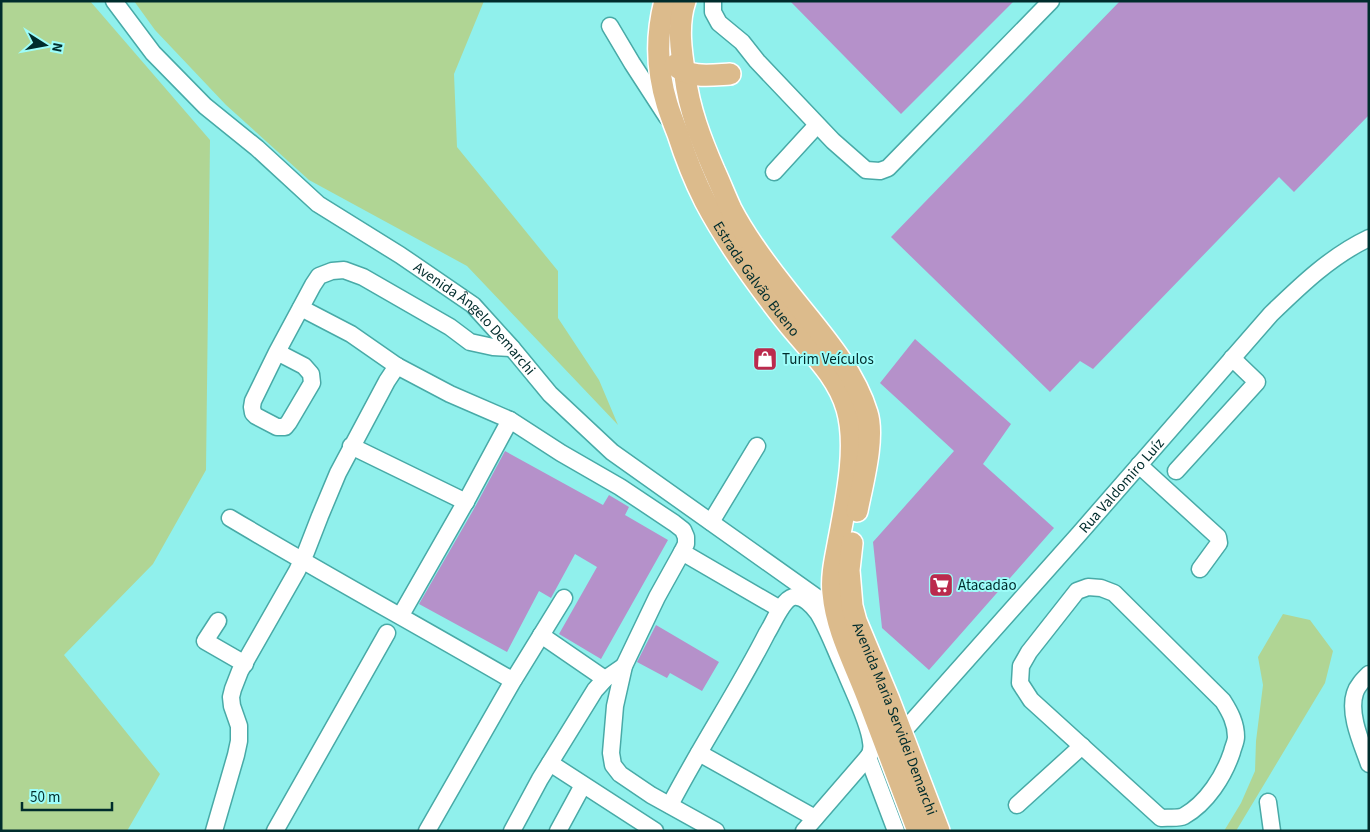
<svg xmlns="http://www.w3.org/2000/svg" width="1370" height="832" font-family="'Source Sans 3',sans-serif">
	<rect width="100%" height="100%" fill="#90f0ec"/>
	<!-- green -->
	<path fill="#b0d594" d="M1,1H90L210,140L206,470L153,564L64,655L160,774L127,831H1Z
		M134,1H484L454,74L457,147L558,271V318L599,380L618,425L467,266L309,180L226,105L155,30Z
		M1283,614L1310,620L1333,651L1325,683L1236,831H1224L1241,803L1255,771L1256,741L1263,685L1258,657Z"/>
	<!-- building -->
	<path fill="#b591ca" d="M790,1H1014L901,114Z
		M1120,1H1369V115L1294,192L1279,177L1093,369L1080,361L1050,392L891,237Z
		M915,339L1011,424L983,464L1054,528L929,670L882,628L873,542L954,451L880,383Z
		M505,451L603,505L609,495L629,507L625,515L668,540L601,659L559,634L597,567L575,554L551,598L539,591L507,652L419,604L475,507Z
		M656,625L719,662L702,691L670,673L667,678L637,662Z"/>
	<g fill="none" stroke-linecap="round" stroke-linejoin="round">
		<defs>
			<g id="minor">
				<path id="s1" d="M114,1L153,53L205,106L257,148L318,204L400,255L473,305L512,348L550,394L612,452L836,611L840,609"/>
				<path d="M713,1V12L719,23L742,42L757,61L833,141L866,170L880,171L888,168L1051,1"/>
				<path d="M610,26L632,63L667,117"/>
				<path d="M774,172L817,125"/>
				<path d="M301,308L351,334L397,366L450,394L510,420L561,453L620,487L674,523L683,530L686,537V544L682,552L780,609"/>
				<path d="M277,352L304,366L311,374L312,383L289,422L285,427H277L256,416L253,413L252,407L253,401L277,352L313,285L319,276L332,271L344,270L363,277L450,327L470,342L493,347L512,348"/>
				<path d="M351,446L466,502"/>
				<path d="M1139,465L1218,537L1219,543L1200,569"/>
				<path d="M1176,471L1257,382L1232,358"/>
				<path d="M230,518C322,573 417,625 510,679H514L516,676L564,598"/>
				<path d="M711,522L757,446"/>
				<path d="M682,552L657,597L624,666L615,706L611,753L613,765L620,774L651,795L716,831"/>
				<path d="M1088,587L1101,588L1114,593L1223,701C1230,712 1236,723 1236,737C1236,742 1233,747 1232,752C1224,776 1207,803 1184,816C1178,819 1168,817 1161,818L1031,700L1020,683L1021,666L1029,652L1077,591Z"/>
				<path d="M401,615L469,496L510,420"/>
				<path d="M218,621L205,641L245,664"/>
				<path d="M541,635L605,679"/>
				<path d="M1369,674C1363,680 1357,686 1355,693C1348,714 1362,744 1369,764"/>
				<path id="s2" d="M895,739L901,734L1079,534L1271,314C1301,285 1331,256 1369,238"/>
				<path d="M699,753L815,818"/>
				<path d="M868,757L896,831"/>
				<path d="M550,763L655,831"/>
				<path d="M1268,802L1272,831"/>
				<path d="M670,805C700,747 737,692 767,633C773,624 782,600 793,597C803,595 813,606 818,613C829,631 836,652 845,671C853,691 869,722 871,742C872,747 871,753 868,757L804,831"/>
				<path d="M1017,805L1082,746"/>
				<path d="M214,831L236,755L239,741V726L232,706L231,697L233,689L240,671L297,571L306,552L320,516L338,473L387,381L397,366"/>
				<path d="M275,831L387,633"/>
				<path d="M427,831L514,679"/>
				<path d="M512,831L540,779L595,690L605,679L624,666"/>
				<path d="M558,831L583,785"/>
			</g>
			<g id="major">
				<path id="s3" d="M665,1C656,35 657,71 667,104C670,114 674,124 678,134C685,156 694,179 705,201C727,243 756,283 786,321C808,349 837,374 847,409C858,447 846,501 839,539C836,556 831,575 833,593C836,629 854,662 867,696C884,740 901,786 918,831"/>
				<path d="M685,1C677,25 681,52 685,76C689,109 701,140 714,170C720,183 725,196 731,209C745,236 765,263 784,287C814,326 853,366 867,413C875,438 862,485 857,511"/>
				<path d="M675,65C689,79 712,75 730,74"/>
				<path id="s4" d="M852,543L849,570L852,606L856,621L889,700L939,831"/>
			</g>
		</defs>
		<!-- minor casing -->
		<use href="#minor" stroke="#48aaa7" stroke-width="19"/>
		<!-- major casing -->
		<use href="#major" stroke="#fff" stroke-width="24"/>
		<!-- minor -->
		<use href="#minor" stroke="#fff" stroke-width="16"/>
		<!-- major -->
		<use href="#major" stroke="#dcbb8c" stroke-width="21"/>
	</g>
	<!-- icons -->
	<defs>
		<symbol id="shop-square" viewBox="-11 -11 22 22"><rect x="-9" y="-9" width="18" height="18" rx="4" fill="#bb2a4d" stroke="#9dfdf9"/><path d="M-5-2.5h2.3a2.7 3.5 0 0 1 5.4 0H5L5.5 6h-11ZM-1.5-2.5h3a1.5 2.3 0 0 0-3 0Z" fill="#fff"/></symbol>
		<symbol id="supermarket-square" viewBox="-11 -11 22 22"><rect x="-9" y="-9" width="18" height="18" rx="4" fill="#bb2a4d" stroke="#9dfdf9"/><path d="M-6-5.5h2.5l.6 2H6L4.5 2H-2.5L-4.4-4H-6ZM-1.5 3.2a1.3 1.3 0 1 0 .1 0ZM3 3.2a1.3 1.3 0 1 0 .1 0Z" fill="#fff"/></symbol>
	</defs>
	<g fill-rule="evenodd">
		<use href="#shop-square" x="751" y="345" width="28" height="28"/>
		<use href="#supermarket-square" x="927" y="571" width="28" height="28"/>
	</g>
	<g text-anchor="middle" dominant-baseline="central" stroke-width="4" stroke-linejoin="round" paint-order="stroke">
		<!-- street labels -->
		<g font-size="15" fill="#002c2c" stroke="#9dfdf9">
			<text stroke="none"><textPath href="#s3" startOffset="302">Estrada Galvão Bueno</textPath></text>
			<text stroke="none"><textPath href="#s1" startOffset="484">Avenida Ângelo Demarchi</textPath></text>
			<text stroke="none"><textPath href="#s2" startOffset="340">Rua Valdomiro Luíz</textPath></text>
			<text stroke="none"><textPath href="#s4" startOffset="184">Avenida Maria Servidei Demarchi</textPath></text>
		</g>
		<!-- poi labels -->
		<g font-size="15" fill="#002c2c" stroke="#9dfdf9" text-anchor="start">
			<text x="782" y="359">Turim Veículos</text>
			<text x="958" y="585">Atacadão</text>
		</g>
	</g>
	<!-- border -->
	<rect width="1370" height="832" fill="none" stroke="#002c2c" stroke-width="5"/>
	<!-- north arrow -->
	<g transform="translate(45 45) rotate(101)" stroke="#9dfdf9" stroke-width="4" paint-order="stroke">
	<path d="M0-4L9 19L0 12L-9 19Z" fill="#002c2c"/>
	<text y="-8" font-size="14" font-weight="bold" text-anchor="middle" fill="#002c2c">N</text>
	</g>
	<!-- scale -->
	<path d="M22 802v8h90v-8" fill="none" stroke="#002c2c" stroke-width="2.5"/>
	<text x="30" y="802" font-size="15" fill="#002c2c" stroke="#9dfdf9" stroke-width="4" paint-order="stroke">50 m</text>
</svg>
